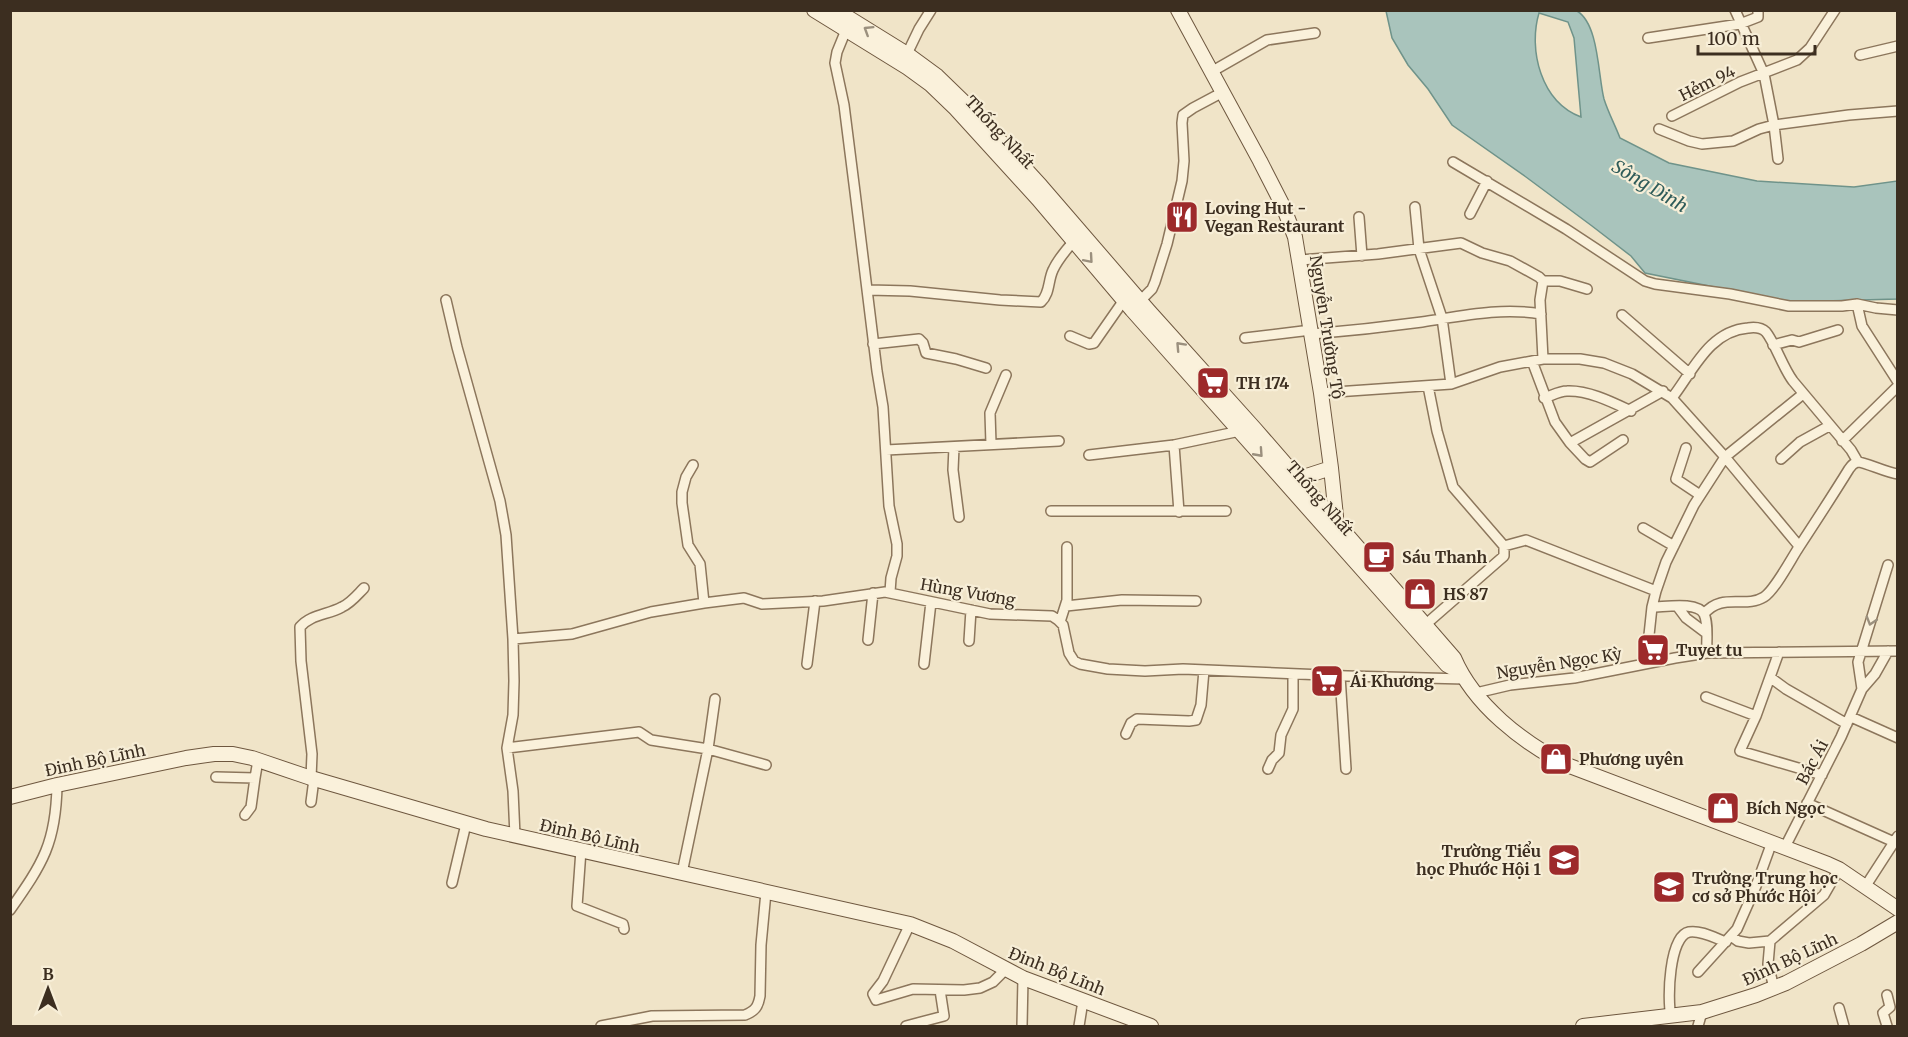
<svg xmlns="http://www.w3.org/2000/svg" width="1908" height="1037" font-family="Merriweather,serif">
	<rect width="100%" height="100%" fill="#f0e4c8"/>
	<!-- water -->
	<path fill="#a9c4bc" stroke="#6f938a" stroke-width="1.5" fill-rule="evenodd" d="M1386,11H1577C1599,24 1598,76 1604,99C1608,112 1615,125 1620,138L1669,163L1757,181L1854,187L1897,181V299L1788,302L1645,273L1631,256L1592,226L1526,177L1452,125L1428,89L1408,65L1392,38ZM1539,13L1568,22L1574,38L1581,117C1541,102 1528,50 1539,13Z"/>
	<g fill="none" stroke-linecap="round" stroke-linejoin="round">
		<defs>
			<path id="street" d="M1735,10L1764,74L1774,125L1778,159
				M846,30L837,52L835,63L844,105L855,192L877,371L883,407L889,506L897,544V556L891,578L890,592
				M1648,38L1740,24L1758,17V10
				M907,54L919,29L931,10
				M1860,55L1898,46
				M1211,72L1267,40L1315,33
				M1672,116L1740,82L1797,60L1810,48L1835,10
				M1659,129L1689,141L1702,144L1733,141L1759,129L1774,125L1849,115L1898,111
				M1453,162L1566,229L1645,281L1655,284L1730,294L1789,306H1842L1857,304L1876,308L1898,310
				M1415,207L1419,249L1442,318L1451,384
				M1470,214L1487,181
				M1359,217L1362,256
				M1300,260L1378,254L1461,243L1482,253L1510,261L1539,277L1543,281H1560L1587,289
				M1543,281L1540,300L1543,359
				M868,290L910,291L1000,300L1041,302C1050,294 1048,280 1053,270C1058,259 1066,250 1073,242
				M446,300L457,347L500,501L506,535L513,639L514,681L513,715L507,748L513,791L515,836
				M1140,301L1152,289L1155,282L1167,244L1182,181L1184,161L1182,123L1183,115L1193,108L1223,92
				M1857,304L1862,326L1898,382
				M1622,315L1690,374
				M1312,334C1348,331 1385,327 1422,322C1462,316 1501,307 1541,314
				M1070,336L1089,344L1094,343L1124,300
				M1245,338L1311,330
				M873,344L919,339L923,343L926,353L956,359L986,368
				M1773,345L1792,340L1799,342L1838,330
				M1532,361L1555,422L1570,443L1663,391
				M1321,393L1451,384L1500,367L1543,359H1580L1604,363L1632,374L1672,398L1725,457L1799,546
				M1544,398C1551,396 1559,391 1567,391C1588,390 1612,402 1631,411
				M1672,398C1693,371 1709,331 1748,328C1755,327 1761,327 1766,332C1775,343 1783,368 1793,381L1851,450L1858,462
				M1842,441L1898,386
				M1570,443L1585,459L1590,462L1623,440
				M991,444L990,413L1006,375
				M1174,445L1179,512
				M954,447L953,470L959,517
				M1686,448L1676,479L1700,495
				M886,450L1059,441
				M1089,455L1174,445L1240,431
				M1781,459L1800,442L1829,426
				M693,465L686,477L682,492V503L688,545L700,564L704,603
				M1051,511H1226
				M1643,528L1674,546
				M1504,546L1526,540L1656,591
				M1066,606L1122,600L1196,601
				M1677,606L1686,618L1706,633
				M1652,607C1665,607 1697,601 1704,614C1709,624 1706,642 1707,653
				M1704,614C1722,592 1745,609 1764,597C1775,590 1791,559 1799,547C1816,521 1833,495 1849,469C1851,466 1854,463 1857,462C1863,461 1887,473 1898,474
				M1060,622L1067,600V547
				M1425,625L1504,556V546L1453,487L1437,431L1428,386
				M513,639L572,634L651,612L704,603L744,598L762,604L823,601L885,592L990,614L1052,616L1058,620L1063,625L1069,653L1074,661L1080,664L1108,669L1145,671L1183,669L1347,676L1465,679
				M868,640L873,593
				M969,641L971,610
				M1779,652L1756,716L1740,751L1822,775
				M1653,662L1649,635L1652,607L1656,591L1666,562L1694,505L1725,457L1803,394
				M807,664L815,601
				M924,664L931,602
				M1340,676L1346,769
				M1771,678L1786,689L1847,724
				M1862,689L1858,662L1888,565
				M1476,693L1510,685L1574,678L1675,658L1707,653L1898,651
				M1706,697L1756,716
				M1851,717L1898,738
				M1126,734L1131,723L1137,719L1189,721L1196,720L1201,705L1204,670
				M507,748L639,732L651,740L708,749L715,699
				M1268,769L1272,760L1279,753L1281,735L1293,709V674
				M216,777L255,778L258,760
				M311,778L312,754L301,661L300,627C311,614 328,615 342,607C351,603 357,595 364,588
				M311,802L314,779
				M1807,803L1894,842
				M245,815L251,807L255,778
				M1785,847L1841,737L1862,689L1875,674L1888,651
				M581,850L577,906L623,924L624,929
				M682,873L708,749L766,765
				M452,883L466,824
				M1865,887L1898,836
				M10,910C43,863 56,843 57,785
				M910,924L883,981L873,994L876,1000L913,989L964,990L980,988L993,982L1005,970
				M1731,936L1738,941L1749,943L1770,941L1824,895L1839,869
				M1770,941L1768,964L1774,988
				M1698,972L1737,929L1756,886L1772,842
				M1839,1008L1844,1026
				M1671,1016C1667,1000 1669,936 1689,932C1701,930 1715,938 1726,942
				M601,1026L652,1016L745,1015C755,1011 758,1007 760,996L761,945L766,892
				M906,1026L944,1016L940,990
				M1022,1026L1023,978
				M1079,1026L1083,1001
				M1698,1026L1702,1012
				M1887,1026L1883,1013L1890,1007L1887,995"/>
			<path id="secondary" d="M814,10L908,68L930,84L956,109L1038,199L1132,310L1447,665L1460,672
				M836,10L907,54L937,76L969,107L1041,186L1148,310L1255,429L1454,658C1474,705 1523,743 1567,765L1828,864L1839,869L1898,909
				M1178,10L1260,161L1283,206L1295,237L1321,393L1331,468L1336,516L1335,522L1332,524
				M1291,481L1331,468
				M10,797L57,785L186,758L214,754H233L252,758L311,778L486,829L910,924L953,941L1023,978L1151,1026
				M1583,1026L1702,1012L1756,995L1786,983L1861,944L1898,922"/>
		</defs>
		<!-- street casing -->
		<use href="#street" stroke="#8c765c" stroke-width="12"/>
		<!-- secondary casing -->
		<use href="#secondary" stroke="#6e573f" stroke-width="16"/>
		<!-- street -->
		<use href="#street" stroke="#faf1db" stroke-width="9"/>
		<!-- secondary -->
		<use href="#secondary" stroke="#faf1db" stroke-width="14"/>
	</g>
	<!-- one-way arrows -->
	<defs><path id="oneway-chevron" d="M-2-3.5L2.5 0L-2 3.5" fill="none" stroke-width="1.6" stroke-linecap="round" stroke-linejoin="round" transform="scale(1.5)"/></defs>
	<g stroke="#9b907e">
		<use href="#oneway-chevron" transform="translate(868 30) rotate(-148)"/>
		<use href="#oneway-chevron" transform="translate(1089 259) rotate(49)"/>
		<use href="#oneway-chevron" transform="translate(1180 346) rotate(-133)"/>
		<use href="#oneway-chevron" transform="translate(1259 453) rotate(48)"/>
		<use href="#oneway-chevron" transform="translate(1871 621) rotate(107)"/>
	</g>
	<!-- icons -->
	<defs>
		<symbol id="restaurant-square" viewBox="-11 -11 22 22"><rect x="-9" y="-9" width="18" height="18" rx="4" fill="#9d2a2b" stroke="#f7eed7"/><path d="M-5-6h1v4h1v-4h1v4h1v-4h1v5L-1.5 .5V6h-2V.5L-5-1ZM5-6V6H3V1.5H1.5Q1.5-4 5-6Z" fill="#fff"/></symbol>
		<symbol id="supermarket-square" viewBox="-11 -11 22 22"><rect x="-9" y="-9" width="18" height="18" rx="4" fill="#9d2a2b" stroke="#f7eed7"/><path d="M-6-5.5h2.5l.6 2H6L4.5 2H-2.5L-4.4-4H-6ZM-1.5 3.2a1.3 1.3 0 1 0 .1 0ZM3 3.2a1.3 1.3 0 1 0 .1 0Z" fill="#fff"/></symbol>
		<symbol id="cafe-square" viewBox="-11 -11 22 22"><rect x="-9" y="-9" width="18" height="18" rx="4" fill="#9d2a2b" stroke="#f7eed7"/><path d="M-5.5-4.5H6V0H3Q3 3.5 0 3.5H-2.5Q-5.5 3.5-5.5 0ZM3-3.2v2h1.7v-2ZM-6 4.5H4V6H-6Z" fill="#fff"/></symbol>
		<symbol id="shop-square" viewBox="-11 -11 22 22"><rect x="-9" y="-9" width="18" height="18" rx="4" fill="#9d2a2b" stroke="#f7eed7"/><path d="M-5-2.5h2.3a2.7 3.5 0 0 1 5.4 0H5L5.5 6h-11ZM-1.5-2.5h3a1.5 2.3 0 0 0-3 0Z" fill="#fff"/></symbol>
		<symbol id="school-square" viewBox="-11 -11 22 22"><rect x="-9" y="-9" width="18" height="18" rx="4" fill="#9d2a2b" stroke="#f7eed7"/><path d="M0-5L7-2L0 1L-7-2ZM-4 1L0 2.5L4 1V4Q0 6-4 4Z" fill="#fff"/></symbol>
	</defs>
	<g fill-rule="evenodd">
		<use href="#restaurant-square" x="1163" y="198" width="38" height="38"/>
		<use href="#supermarket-square" x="1194" y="364" width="38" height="38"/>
		<use href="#cafe-square" x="1360" y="538" width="38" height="38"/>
		<use href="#shop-square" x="1401" y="575" width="38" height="38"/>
		<use href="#supermarket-square" x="1634" y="631" width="38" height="38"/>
		<use href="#supermarket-square" x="1308" y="662" width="38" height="38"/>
		<use href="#shop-square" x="1537" y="740" width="38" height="38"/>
		<use href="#shop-square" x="1704" y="789" width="38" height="38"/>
		<use href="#school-square" x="1545" y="841" width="38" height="38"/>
		<use href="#school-square" x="1650" y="868" width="38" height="38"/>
	</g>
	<g text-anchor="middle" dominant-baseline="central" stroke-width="4.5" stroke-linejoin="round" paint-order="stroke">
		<!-- street labels -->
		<g font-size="16" fill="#3c2e20" stroke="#f7eed7">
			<text transform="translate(1707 83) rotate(-26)">Hẻm 94</text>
			<text transform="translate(1000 132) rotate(47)">Thống Nhất</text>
			<text transform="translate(1327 327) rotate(81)">Nguyễn Trường Tộ</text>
			<text transform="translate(1320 498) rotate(49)">Thống Nhất</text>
			<text transform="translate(968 592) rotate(10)">Hùng Vương</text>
			<text transform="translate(1559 663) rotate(-9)">Nguyễn Ngọc Kỳ</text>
			<text transform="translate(95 760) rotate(-12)">Đinh Bộ Lĩnh</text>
			<text transform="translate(1812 762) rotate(-62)">Bác Ái</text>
			<text transform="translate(590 836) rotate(13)">Đinh Bộ Lĩnh</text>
			<text transform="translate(1790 959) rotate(-25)">Đinh Bộ Lĩnh</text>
			<text transform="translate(1057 971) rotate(22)">Đinh Bộ Lĩnh</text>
		</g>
		<!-- poi labels -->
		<g font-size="16" font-weight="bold" fill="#3c2e20" stroke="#f7eed7" text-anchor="start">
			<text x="1205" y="208">Loving Hut -<tspan x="1205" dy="18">Vegan Restaurant</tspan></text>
			<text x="1236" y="383">TH 174</text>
			<text x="1402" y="557">Sáu Thanh</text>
			<text x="1443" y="594">HS 87</text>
			<text x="1676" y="650">Tuyet tu</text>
			<text x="1350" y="681">Ái Khương</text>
			<text x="1579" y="759">Phương uyên</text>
			<text x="1746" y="808">Bích Ngọc</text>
			<text x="1541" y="851" text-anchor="end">Trường Tiểu<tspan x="1541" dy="18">học Phước Hội 1</tspan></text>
			<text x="1692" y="878">Trường Trung học<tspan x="1692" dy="18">cơ sở Phước Hội</tspan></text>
		</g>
		<!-- water labels -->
		<g font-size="18" font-style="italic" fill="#2f5c5a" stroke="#f7eed7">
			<text transform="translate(1650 186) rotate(31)">Sông Dinh</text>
		</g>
	</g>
	<!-- border -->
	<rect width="1908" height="1037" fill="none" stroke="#3c2e20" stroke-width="24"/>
	<!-- north arrow -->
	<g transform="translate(48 989)" stroke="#f7eed7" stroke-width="4.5" paint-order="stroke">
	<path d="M0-4.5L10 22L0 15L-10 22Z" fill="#3c2e20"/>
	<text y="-9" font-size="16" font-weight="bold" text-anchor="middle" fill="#3c2e20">B</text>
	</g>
	<!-- scale -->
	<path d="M1698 45v9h117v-9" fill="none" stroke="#3c2e20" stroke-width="3"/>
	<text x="1707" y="45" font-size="18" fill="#3c2e20" stroke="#f7eed7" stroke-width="4.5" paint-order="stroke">100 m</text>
</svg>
